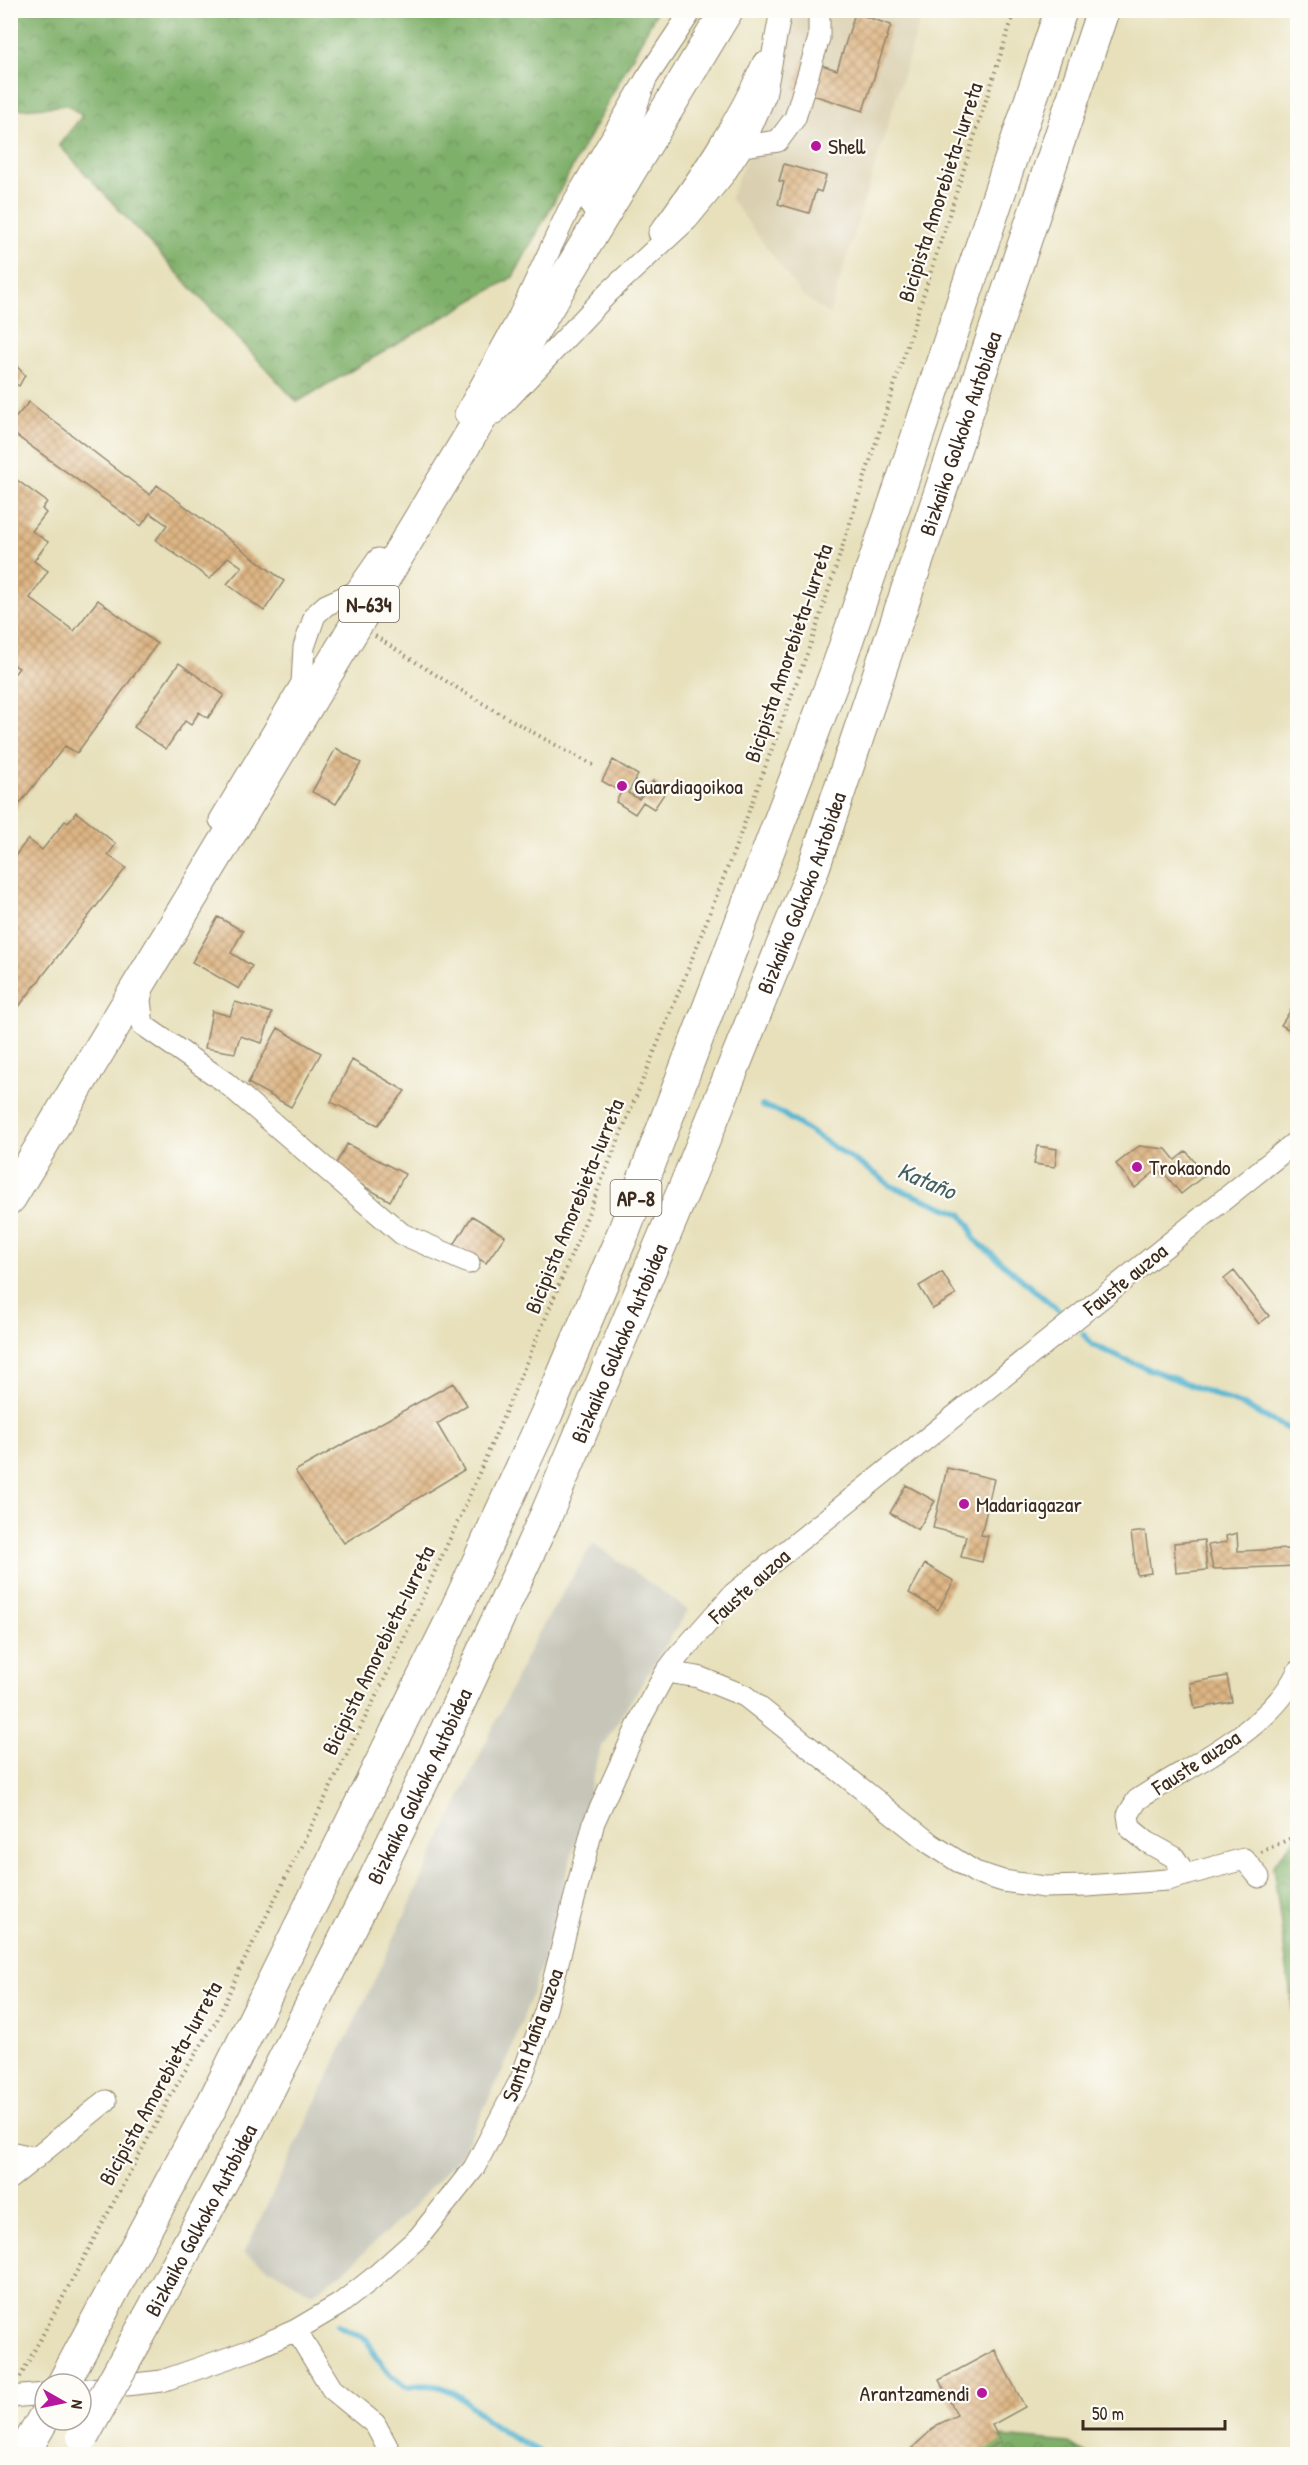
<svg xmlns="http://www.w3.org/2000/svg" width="1308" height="2465" font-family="'Patrick Hand',sans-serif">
	<defs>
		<pattern id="forest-crowns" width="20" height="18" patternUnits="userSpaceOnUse" patternTransform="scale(1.5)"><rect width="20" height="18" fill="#7fb06b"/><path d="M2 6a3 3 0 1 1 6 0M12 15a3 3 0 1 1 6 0" fill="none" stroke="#698f57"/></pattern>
		<pattern id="building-cross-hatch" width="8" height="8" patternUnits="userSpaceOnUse" patternTransform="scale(1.5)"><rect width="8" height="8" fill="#deb685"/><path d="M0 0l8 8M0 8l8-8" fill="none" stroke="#b5946c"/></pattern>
	</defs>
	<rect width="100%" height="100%" fill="#fdfcf7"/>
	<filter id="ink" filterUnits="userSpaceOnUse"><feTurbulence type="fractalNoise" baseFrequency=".0167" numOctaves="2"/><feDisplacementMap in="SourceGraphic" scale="12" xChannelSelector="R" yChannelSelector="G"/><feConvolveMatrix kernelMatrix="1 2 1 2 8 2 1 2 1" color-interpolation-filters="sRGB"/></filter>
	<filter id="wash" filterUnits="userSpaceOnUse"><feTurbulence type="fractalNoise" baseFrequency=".008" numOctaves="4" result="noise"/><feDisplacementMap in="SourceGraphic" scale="24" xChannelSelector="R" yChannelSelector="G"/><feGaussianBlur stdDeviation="1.35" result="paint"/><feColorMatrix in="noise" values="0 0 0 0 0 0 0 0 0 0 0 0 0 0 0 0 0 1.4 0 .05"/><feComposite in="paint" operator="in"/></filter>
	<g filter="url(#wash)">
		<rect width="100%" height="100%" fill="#e7e0bb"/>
		<!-- built -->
		<path fill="#dad0b1" d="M788,11H923L829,315L802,295L730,198L772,94Z"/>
		<!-- industrial -->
		<path fill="#c6c5b8" d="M593,1543L688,1610L601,1748L540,1971L508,2059L462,2154L410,2210L344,2271L312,2294L244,2253L373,1983L533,1642Z"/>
		<!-- forest -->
		<path fill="url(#forest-crowns)" stroke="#5d6d44" stroke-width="1.5" d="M653,11L655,15L513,277L297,402L59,145L82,116L68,105L11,110V11Z
			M1297,1834V2041L1273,1866Z
			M933,2431L1069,2443L1087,2454H923Z"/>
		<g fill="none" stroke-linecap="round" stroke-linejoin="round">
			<!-- stream -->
			<path stroke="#4eb1cd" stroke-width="6" d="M762,1106L778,1111L877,1175L889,1185L961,1214L970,1226L974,1239L1058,1310
				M1083,1334L1093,1345L1121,1358L1244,1406L1298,1434
				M338,2325L368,2340L376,2357L392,2377L407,2387C456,2378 464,2405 498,2428C512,2438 528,2445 543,2454"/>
		</g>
		<g id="blocks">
			<!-- building -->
			<path fill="url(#building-cross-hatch)" d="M855,13L891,25L863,111L794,89L803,59L837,70Z
				M784,164L826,176L821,192L816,190L809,213L778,204L784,182L779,181Z
				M10,359L25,375L19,386L10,380Z
				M29,402L150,495L157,485L284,581L264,611L227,584L242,567L228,557L210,579L156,540L167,525L150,513L141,526L10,431V424Z
				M10,475L47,502L42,509L46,513L32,531L48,542L34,561L48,571L30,598L74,631L98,600L157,644L77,753L65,746L10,816V679L19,668L10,663Z
				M179,663L224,695L208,718L199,712L191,725L185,721L166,749L134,727Z
				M336,748L361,763L336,804L312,792Z
				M613,760L638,775L628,793L639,799L653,781L666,791L654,809L643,802L635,814L616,802L621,792L602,781Z
				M76,812L116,844L108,855L126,868L10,1018V862L28,839L42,850L65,821L68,823Z
				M218,917L243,931L231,953L252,966L239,989L192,962Z
				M1298,999V1035L1281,1025Z
				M235,1002L272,1013L262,1043L240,1036L235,1053L205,1048L212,1011L230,1016Z
				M278,1028L321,1053L291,1107L248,1083Z
				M352,1060L405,1091L378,1125L331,1102Z
				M347,1144L405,1174L390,1201L333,1169Z
				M1037,1146L1057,1149L1055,1167L1034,1164Z
				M1139,1146L1166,1149L1175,1160L1186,1151L1205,1175L1181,1194L1165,1174L1163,1176L1158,1169L1135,1188L1116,1164Z
				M472,1216L505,1236L486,1263L454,1245Z
				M1234,1271L1269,1316L1259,1324L1224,1279Z
				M942,1272L956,1295L933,1309L919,1286Z
				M453,1383L467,1405L437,1424L464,1470L344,1543L295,1471Z
				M947,1468L994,1479L981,1535L988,1536L982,1562L961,1557L966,1536L933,1528Z
				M906,1485L935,1501L918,1530L890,1513Z
				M1145,1531L1151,1573L1137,1575L1131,1533Z
				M1237,1533L1238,1551L1291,1549L1298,1551V1566L1213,1569L1208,1545L1227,1542L1226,1536Z
				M1204,1540L1207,1570L1176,1573L1174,1543Z
				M925,1564L954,1581L938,1610L909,1593Z
				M1227,1676L1232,1702L1195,1709L1190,1683Z
				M995,2350L1025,2407L992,2425L1001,2442L978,2454H914L910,2450L937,2425L957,2415L939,2380Z"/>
		</g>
	</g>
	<g filter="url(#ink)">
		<use href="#blocks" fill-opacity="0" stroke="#91856c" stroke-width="1.5"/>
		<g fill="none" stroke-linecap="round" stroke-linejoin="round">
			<defs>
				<path id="minor" d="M743,146L778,141L795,118L819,38V10
					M592,208L625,140L646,79L692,10
					M659,233C697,181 737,123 763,63
					M495,413L609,292L688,219L724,175L743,146L765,96L781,10
					M465,414L518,318L568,211L646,79
					M220,820L302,683L304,647L315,615L326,605L355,592L378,559
					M144,983L140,1000L143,1025L225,1082L402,1234L469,1263
					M666,1672L698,1677L745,1696L931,1844L975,1872L1003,1881L1044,1887L1087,1886L1167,1880L1244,1859L1259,1877
					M1186,1875L1174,1857L1147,1842L1130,1828L1128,1815L1137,1800C1191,1764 1270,1731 1298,1671
					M10,2152L36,2158
					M10,2178L106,2101
					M296,2330L332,2389L375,2424L391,2454
					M81,2390L162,2381L251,2350L296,2330L340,2304L372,2279L419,2237L474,2168L521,2079L546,2009L594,1822L643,1714L666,1672L679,1655L733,1594L1298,1140
					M10,2397L45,2394"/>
				<g id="highway">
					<path d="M10,1198L727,10"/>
					<path id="s1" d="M148,2319L224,2178L364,1901L427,1772L547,1513L687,1182L812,872L1103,10"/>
					<path d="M63,2384L212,2105L450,1623L546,1415L624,1231L835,675L902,482L1061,10"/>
					<path d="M23,2454L45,2416"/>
				</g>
			</defs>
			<!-- minor casing -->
			<use href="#minor" stroke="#91856c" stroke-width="23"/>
			<!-- highway casing -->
			<use href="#highway" stroke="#91856c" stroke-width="34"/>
			<!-- path -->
			<path stroke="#91856c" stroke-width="4" stroke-dasharray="1.5 4.5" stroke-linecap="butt" d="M375,636C447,683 520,727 597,767
				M1261,1852L1298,1835
				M20,2377L181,2077L217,2020L240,1969L393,1662L465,1506L546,1317L684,979L739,838L815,632L1015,10"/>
			<!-- minor -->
			<use href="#minor" stroke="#fff" stroke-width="21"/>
			<!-- highway -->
			<use href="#highway" stroke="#fff" stroke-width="32"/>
			<defs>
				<path id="highway-bridge" d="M83,2436L148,2319"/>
			</defs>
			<!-- highway-bridge casing -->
			<use href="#highway-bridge" stroke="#91856c" stroke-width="34" stroke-linecap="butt"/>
			<!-- highway-bridge -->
			<use href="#highway-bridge" stroke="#fff" stroke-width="32"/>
		</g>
	</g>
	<!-- markers -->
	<g fill="#b5179e" stroke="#fdfcf7" stroke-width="2">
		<circle cx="816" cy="146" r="6"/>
		<circle cx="622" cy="786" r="6"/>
		<circle cx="1137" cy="1167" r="6"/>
		<circle cx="964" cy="1504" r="6"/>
		<circle cx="982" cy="2393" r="6"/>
	</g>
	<g text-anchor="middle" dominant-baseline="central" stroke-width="4.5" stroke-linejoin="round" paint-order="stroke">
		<!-- shield labels -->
		<g fill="#fdfcf7" stroke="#75695f" stroke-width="1.5">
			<rect x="339" y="586" width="60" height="36" rx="4.5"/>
			<rect x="610.5" y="1180" width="51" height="36" rx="4.5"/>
		</g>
		<g font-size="21" font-weight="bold" fill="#3b2a1e">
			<text x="369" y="604">N-634</text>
			<text x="636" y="1198">AP-8</text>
		</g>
		<!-- poi labels -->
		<g font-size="22" fill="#3b2a1e" stroke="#fdfcf7" text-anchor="start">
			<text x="828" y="146">Shell</text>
			<text x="634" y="786">Guardiagoikoa</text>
			<text x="1149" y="1167">Trokaondo</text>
			<text x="976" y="1504">Madariagazar</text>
			<text x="970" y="2393" text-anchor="end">Arantzamendi</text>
		</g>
		<!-- street labels -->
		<g font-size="22" fill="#3b2a1e" stroke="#fdfcf7">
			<text transform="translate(940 192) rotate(-72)">Bicipista Amorebieta-Iurreta</text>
			<text stroke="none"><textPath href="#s1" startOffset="2056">Bizkaiko Golkoko Autobidea</textPath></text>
			<text transform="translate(788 653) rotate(-71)">Bicipista Amorebieta-Iurreta</text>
			<text stroke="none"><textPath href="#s1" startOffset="1570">Bizkaiko Golkoko Autobidea</textPath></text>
			<text transform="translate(574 1206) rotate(-68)">Bicipista Amorebieta-Iurreta</text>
			<text transform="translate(1125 1279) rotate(-39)">Fauste auzoa</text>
			<text stroke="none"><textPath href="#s1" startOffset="1084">Bizkaiko Golkoko Autobidea</textPath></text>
			<text transform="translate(749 1586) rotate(-42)">Fauste auzoa</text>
			<text transform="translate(378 1650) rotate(-64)">Bicipista Amorebieta-Iurreta</text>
			<text transform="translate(1196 1762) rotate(-33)">Fauste auzoa</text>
			<text stroke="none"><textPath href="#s1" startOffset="598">Bizkaiko Golkoko Autobidea</textPath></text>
			<text transform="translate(532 2035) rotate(-70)">Santa Maña auzoa</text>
			<text transform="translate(160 2083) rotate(-61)">Bicipista Amorebieta-Iurreta</text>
			<text stroke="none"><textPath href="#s1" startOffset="112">Bizkaiko Golkoko Autobidea</textPath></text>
		</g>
		<!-- water labels -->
		<g font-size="24" font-style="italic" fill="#436064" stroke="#fdfcf7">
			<text transform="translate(927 1180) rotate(23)">Kataño</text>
		</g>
	</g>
	<!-- margin -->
	<rect width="1308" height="2465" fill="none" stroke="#fdfcf7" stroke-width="36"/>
	<!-- north arrow -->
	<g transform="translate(63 2402) rotate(99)"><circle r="28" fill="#fdfcf7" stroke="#afa8a0" stroke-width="1.5"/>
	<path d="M0-4.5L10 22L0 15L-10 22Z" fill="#b5179e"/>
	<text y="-9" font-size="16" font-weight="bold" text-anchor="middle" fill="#3b2a1e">N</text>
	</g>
	<!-- scale -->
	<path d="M1083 2420v9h142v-9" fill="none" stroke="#3b2a1e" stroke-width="3"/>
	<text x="1092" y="2420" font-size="18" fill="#3b2a1e" stroke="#fdfcf7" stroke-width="4.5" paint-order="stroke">50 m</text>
</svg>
